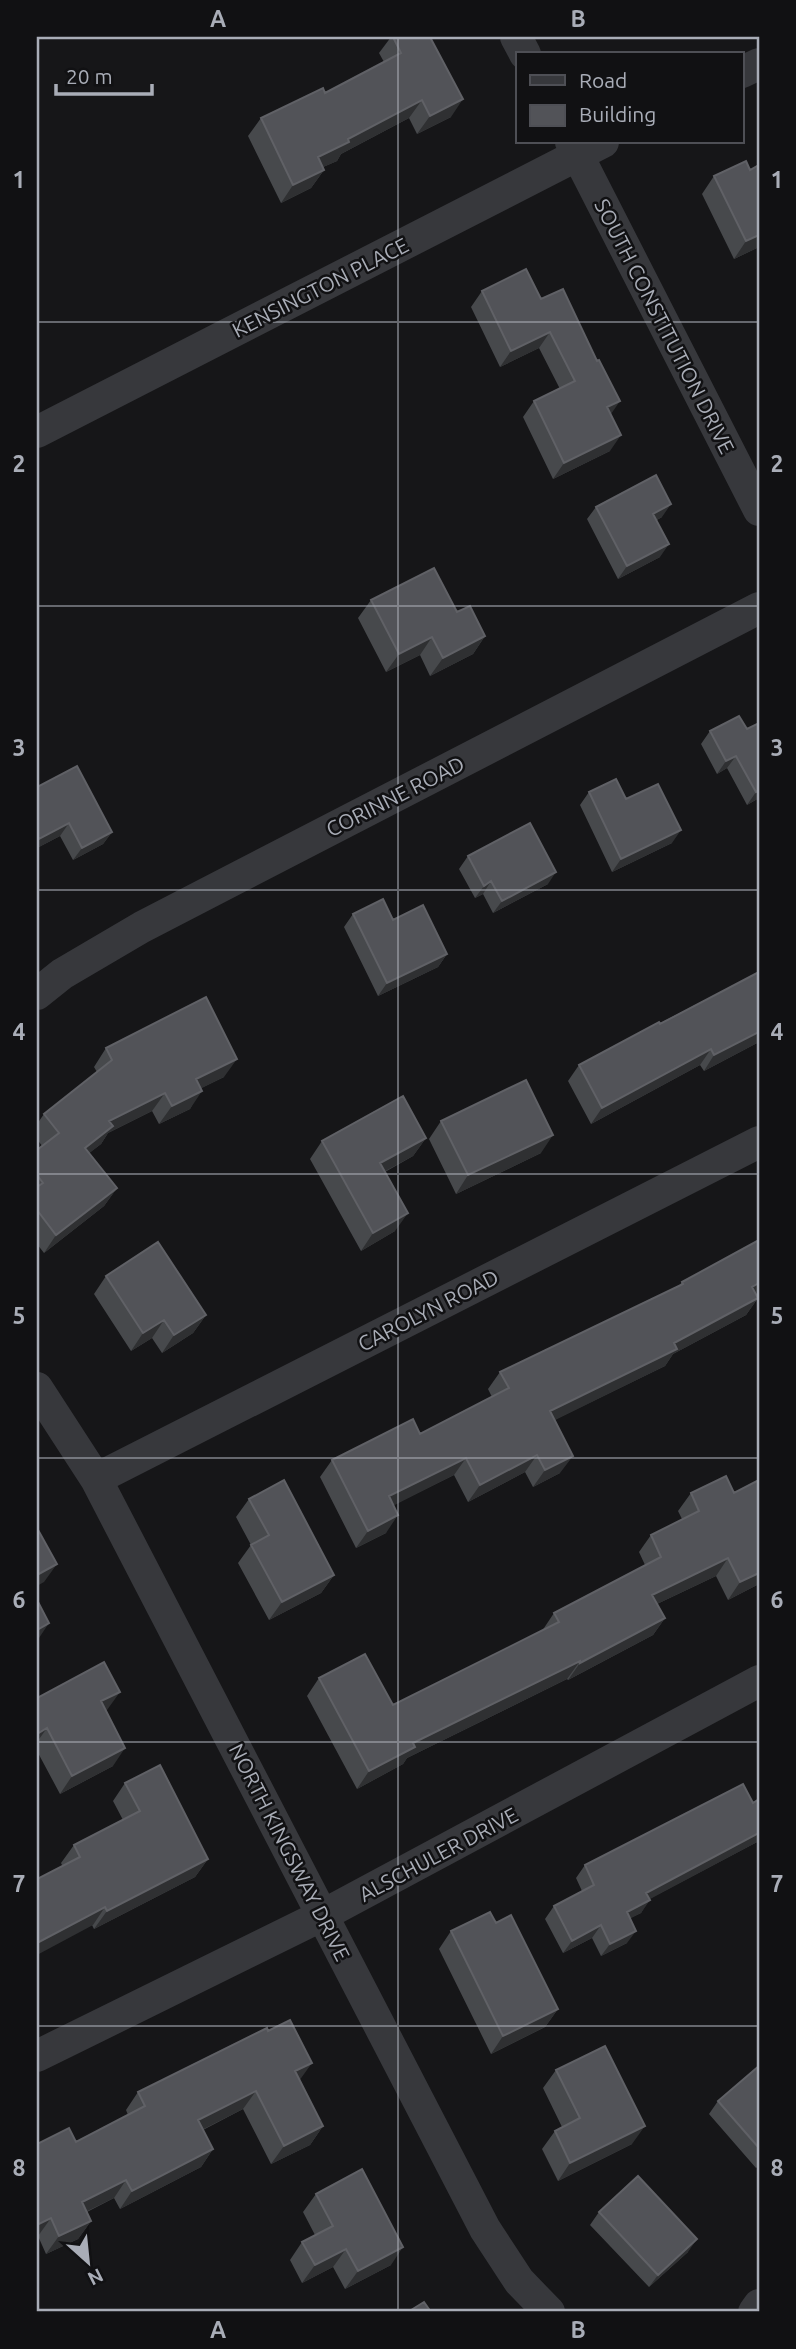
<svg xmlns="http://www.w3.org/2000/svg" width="796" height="2349" font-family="Ubuntu,sans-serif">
	<rect width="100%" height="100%" fill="#161618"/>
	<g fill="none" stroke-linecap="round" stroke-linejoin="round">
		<!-- minor -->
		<path stroke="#37383c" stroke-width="32" d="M516,37L525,54
			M742,72L759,64
			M571,142L759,510
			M37,432L603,142
			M37,994L62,974L142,927L759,608
			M37,1388L96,1479L485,2229L519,2281L549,2312
			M96,1479L759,1142
			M37,2056L323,1915L759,1681
			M754,2312L759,2305"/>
	</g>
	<!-- wall -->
	<path fill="#47494c" d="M391,37H393L451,117L417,134L409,118L341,154L337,161L323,167L324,170L311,188L281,203L248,136L261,118L325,93L384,62L379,53Z
		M759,165V247L734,259L702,194L714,176L750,170Z
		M482,291L541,299L611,414L610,451L553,479L523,417L534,401L560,389L539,348L500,367L471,307Z
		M596,507L662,517L657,520L660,557L618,579L587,519Z
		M371,600L457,612L485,636L473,654L430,676L420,655L386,672L358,618Z
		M759,723V798L747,805L727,768L717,774L701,744L710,731L747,729Z
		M37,787L112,832L103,844L73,860L60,836L37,848Z
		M589,792L626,799L672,843L612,872L580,805Z
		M468,856L548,884L493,913L483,894L475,898L459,869Z
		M353,914L393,920L447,954L438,967L378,996L344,927Z
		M759,972V1042L704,1071L700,1065L591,1124L568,1081L579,1065Z
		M106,1048L224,1077L201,1088L190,1109L159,1124L152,1111L108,1133L101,1144L89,1153L117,1188L104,1206L44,1253L37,1244V1150L42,1146L37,1139V1124L44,1114L97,1072L94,1067Z
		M441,1121L541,1153L456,1194L429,1139Z
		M426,1138L413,1156L385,1172L395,1231L361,1251L310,1159L322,1141Z
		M759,1240V1294L757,1296L758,1298L746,1315L673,1354L665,1366L554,1420L560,1473L533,1487L525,1472L468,1502L454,1475L393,1505L386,1533L356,1548L320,1477L332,1460L420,1434L492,1397L488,1389L500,1372L679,1286L682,1282Z
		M106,1276L206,1315L193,1333L162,1353L152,1338L131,1351L94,1294Z
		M691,1493L759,1584L728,1600L716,1576L657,1604L665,1618L653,1635L568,1680L567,1679L407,1758L403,1764L357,1789L307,1696L319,1678L393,1705L542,1631L554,1613L645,1565L639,1552L651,1535L682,1519L678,1511Z
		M249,1499L334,1575L321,1593L269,1620L238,1563L251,1545L236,1517Z
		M37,1698L107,1710H106L113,1766L60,1794L37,1751Z
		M125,1783L208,1859L195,1877L94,1929L61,1863L74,1845L123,1820L113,1801Z
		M759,1799V1841L649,1899L641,1913L630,1918L627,1943L601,1956L592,1938L563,1953L545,1919L554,1906L582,1891L576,1878L585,1865L753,1803Z
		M496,1923L558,2009L545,2027L491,2054L439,1949L451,1931Z
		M759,2066V2166L756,2168L709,2114L718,2101Z
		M556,2070L632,2144L558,2181L542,2149L555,2131L562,2127L543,2088Z
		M299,2080L323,2126L310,2145L271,2164L243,2109L203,2130L213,2149L201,2167L120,2209L114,2198L87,2212L91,2221L78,2239L46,2254L38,2236L37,2237V2144L76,2142L128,2115L126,2110L138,2092Z
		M316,2194L391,2265L345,2289L333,2267L302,2283L290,2260L302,2242L315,2235L303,2212Z
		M599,2212L688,2252L649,2287L590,2225Z"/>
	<!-- shaded-wall -->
	<path fill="#2f3032" d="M463,99L451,117L417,134L430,116Z
		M422,100L409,118L341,154L337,161L305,175L318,157L348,139Z
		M324,170L311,188L281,203L293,185Z
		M759,235V247L734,259L746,241Z
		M550,332L539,348L500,367L511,351Z
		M620,401L609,417L607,407Z
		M621,435L610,451L553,479L564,463Z
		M671,504L662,517L645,526L653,514Z
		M669,544L660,557L618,579L627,566Z
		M485,636L473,654L430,676L443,658Z
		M432,637L420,655L386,672L399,654Z
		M736,756L727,768L717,774L726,761Z
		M759,790V798L747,805L756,792Z
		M69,823L60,836L37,848V842L39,839Z
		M681,830L672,843L612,872L621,859Z
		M112,832L103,844L73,860L82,848Z
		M556,872L548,884L493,913L502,901Z
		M491,881L483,894L475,898L484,886Z
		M447,954L438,967L378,996L387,983Z
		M759,1032V1042L704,1071L714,1055Z
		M711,1049L700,1065L591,1124L602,1108Z
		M237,1059L224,1077L184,1097L196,1079Z
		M202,1091L190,1109L159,1124L172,1106Z
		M165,1093L152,1111L108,1133L101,1144L73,1166L85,1148L109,1121Z
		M553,1135L541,1153L456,1194L468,1175Z
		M426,1138L413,1156L367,1181L380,1163Z
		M117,1188L104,1206L44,1253L56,1235Z
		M408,1213L395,1231L361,1251L373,1233Z
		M759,1283V1294L740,1304L752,1287Z
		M758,1298L746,1315L673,1354L665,1366L537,1429L550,1411Z
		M206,1315L193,1333L162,1353L174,1335Z
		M164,1320L152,1338L131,1351L143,1333Z
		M537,1455L525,1472L468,1502L480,1485Z
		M573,1456L560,1473L533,1487L545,1470Z
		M466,1458L454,1475L377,1514L389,1496Z
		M398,1515L386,1533L356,1548L368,1531Z
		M728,1558L716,1576L640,1612L652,1595Z
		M57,1564L44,1582L37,1586V1575Z
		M759,1573V1584L728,1600L740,1582Z
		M334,1575L321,1593L269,1620L282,1602Z
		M665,1618L653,1635L568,1680L580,1663Z
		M49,1623L37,1641V1630Z
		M580,1661L567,1679L407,1758L403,1764L357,1789L369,1771L413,1743Z
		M120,1692L107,1710L88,1719L101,1701Z
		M47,1728L37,1742V1734Z
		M125,1748L113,1766L60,1794L72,1776Z
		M759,1833V1841L637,1906L646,1893Z
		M208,1859L195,1877L94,1929L107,1911Z
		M650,1900L641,1913L618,1925L627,1912Z
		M105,1907L93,1925L37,1955V1943Z
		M601,1925L592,1938L563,1953L572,1941Z
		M636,1931L627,1943L601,1956L610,1944Z
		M558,2009L545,2027L491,2054L503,2036Z
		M312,2063L299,2081L295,2071Z
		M256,2091L243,2109L186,2138L198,2120Z
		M323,2126L310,2145L271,2164L284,2146Z
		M645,2126L632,2144L558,2181L570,2163Z
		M213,2149L201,2167L120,2209L132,2191Z
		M126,2180L114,2198L69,2220L82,2202Z
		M51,2218L38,2236L37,2237V2225Z
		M91,2221L78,2239L46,2254L59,2236Z
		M697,2239L688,2252L649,2287L658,2275Z
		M403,2247L391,2265L345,2289L358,2271Z
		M346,2249L333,2267L302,2283L315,2265Z"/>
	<!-- building -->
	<path fill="#525358" stroke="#606166" stroke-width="2" d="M393,37H430L463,99L430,116L422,100L348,139L349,142L318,157L324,170L293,185L261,118L323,88L325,93L401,53Z
		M746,161L750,170L759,165V235L746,241L714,176Z
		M526,269L541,299L563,289L597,361L599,360L620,401L607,407L621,435L564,463L534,401L575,381L550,332L511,351L482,291Z
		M656,475L671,504L653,514L669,544L627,566L596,507Z
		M434,568L457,612L470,606L485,636L443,658L432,637L399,654L371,600Z
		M739,716L747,729L759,723V790L756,792L736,756L726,761L710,731Z
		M77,766L112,832L82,848L69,823L39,839L37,835V787Z
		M616,779L626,799L658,784L681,830L621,859L589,792Z
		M530,823L556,872L502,901L491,881L484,886L468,856Z
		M383,899L393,920L423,905L447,954L387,983L353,914Z
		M759,972V1032L714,1055L711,1049L602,1108L579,1065L659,1022L660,1024Z
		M206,997L237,1059L196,1079L202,1091L172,1106L165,1093L109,1121L113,1126L85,1148L117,1188L56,1235L37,1210V1187L43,1183L37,1175V1150L59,1133L44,1114L112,1060L106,1048Z
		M526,1080L553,1135L468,1175L441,1121Z
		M403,1096L426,1138L380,1163L408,1213L373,1233L322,1141Z
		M759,1240V1283L752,1287L758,1298L674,1343L677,1349L550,1411L573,1456L545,1470L537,1455L480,1485L466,1458L389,1496L398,1515L368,1531L332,1460L413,1419L420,1434L509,1388L500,1372L683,1284L682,1282Z
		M158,1242L206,1315L174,1335L164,1320L143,1333L106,1276Z
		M726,1476L734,1493L759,1480V1573L740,1582L728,1558L652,1595L665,1618L580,1663V1661L413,1743L415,1747L369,1771L319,1678L365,1654L393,1705L559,1622L554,1613L661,1557L651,1535L699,1511L691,1493Z
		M284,1480L334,1575L282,1602L251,1545L269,1535L249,1499Z
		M37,1528L57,1564L37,1575Z
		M37,1600L49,1623L37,1630Z
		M104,1662L120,1692L101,1701L125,1748L72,1776L47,1728L37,1734V1698Z
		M160,1765L208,1859L107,1911L105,1907L37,1943V1879L80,1857L74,1845L140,1811L125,1783Z
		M743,1784L753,1803L759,1799V1833L646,1893L650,1900L627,1912L636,1931L610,1944L601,1925L572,1941L554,1906L594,1885L585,1865Z
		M490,1912L496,1923L511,1915L558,2009L503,2036L451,1931Z
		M290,2020L312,2063L295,2071L323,2126L284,2146L256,2091L198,2120L213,2149L132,2191L126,2180L82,2202L91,2221L59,2236L51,2218L37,2225V2144L69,2128L76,2142L145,2106L138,2092L267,2028L268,2031Z
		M605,2046L645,2126L570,2163L555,2131L580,2118L556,2070Z
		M759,2066V2148L718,2101Z
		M362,2169L403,2247L358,2271L346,2249L315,2265L302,2242L333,2226L316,2194Z
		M638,2176L697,2239L658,2275L599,2212Z
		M424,2302L431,2312H408Z"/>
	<!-- grid -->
	<path fill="none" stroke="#a9adb7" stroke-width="2" stroke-opacity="0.55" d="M398,37V2312M37,322H759M37,606H759M37,890H759M37,1174H759M37,1458H759M37,1742H759M37,2026H759"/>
	<g text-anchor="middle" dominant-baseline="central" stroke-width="5" stroke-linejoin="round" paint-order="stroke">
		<!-- street labels -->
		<g font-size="21" fill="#a9adb7" stroke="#111113">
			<text transform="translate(320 287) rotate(-27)">KENSINGTON PLACE</text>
			<text transform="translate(665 326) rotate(63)">SOUTH CONSTITUTION DRIVE</text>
			<text transform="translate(395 796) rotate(-27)">CORINNE ROAD</text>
			<text transform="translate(428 1310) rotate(-27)">CAROLYN ROAD</text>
			<text transform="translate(290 1852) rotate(63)">NORTH KINGSWAY DRIVE</text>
			<text transform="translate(438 1854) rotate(-28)">ALSCHULER DRIVE</text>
		</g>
	</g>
	<!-- border -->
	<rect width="796" height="2349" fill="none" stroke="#111113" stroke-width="77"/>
	<!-- legend -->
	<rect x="516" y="52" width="228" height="91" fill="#111113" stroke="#4e4f55" stroke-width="2"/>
	<rect x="530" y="75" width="35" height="10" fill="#37383c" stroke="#4e4f55" stroke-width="2"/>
	<text x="579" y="88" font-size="21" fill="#a9adb7">Road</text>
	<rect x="530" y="105" width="35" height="21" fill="#525358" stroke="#4e4f55" stroke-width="2"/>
	<text x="579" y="122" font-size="21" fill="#a9adb7">Building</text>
	<!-- north arrow -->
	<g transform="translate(88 2262) rotate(153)" stroke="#111113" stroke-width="5" paint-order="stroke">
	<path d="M0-5L12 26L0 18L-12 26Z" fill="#a9adb7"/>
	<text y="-10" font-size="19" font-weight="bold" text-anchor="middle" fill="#a9adb7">N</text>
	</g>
	<!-- scale -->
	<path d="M56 84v10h96v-10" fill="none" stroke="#a9adb7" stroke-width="3.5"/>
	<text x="66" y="84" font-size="21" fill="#a9adb7" stroke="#111113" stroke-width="5" paint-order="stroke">20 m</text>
	<rect x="38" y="38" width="720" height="2272" fill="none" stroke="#a9adb7" stroke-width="2.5"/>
	<g font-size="23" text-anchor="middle" font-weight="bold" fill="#a9adb7">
		<text x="218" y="27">A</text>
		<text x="578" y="27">B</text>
		<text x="19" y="188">1</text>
		<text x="777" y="188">1</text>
		<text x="19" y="472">2</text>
		<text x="777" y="472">2</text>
		<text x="19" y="756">3</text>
		<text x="777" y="756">3</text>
		<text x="19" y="1040">4</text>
		<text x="777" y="1040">4</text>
		<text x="19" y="1324">5</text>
		<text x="777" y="1324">5</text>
		<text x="19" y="1608">6</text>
		<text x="777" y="1608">6</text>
		<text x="19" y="1892">7</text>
		<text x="777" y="1892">7</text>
		<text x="19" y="2176">8</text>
		<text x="777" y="2176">8</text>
		<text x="218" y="2338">A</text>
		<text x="578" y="2338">B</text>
	</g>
</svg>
